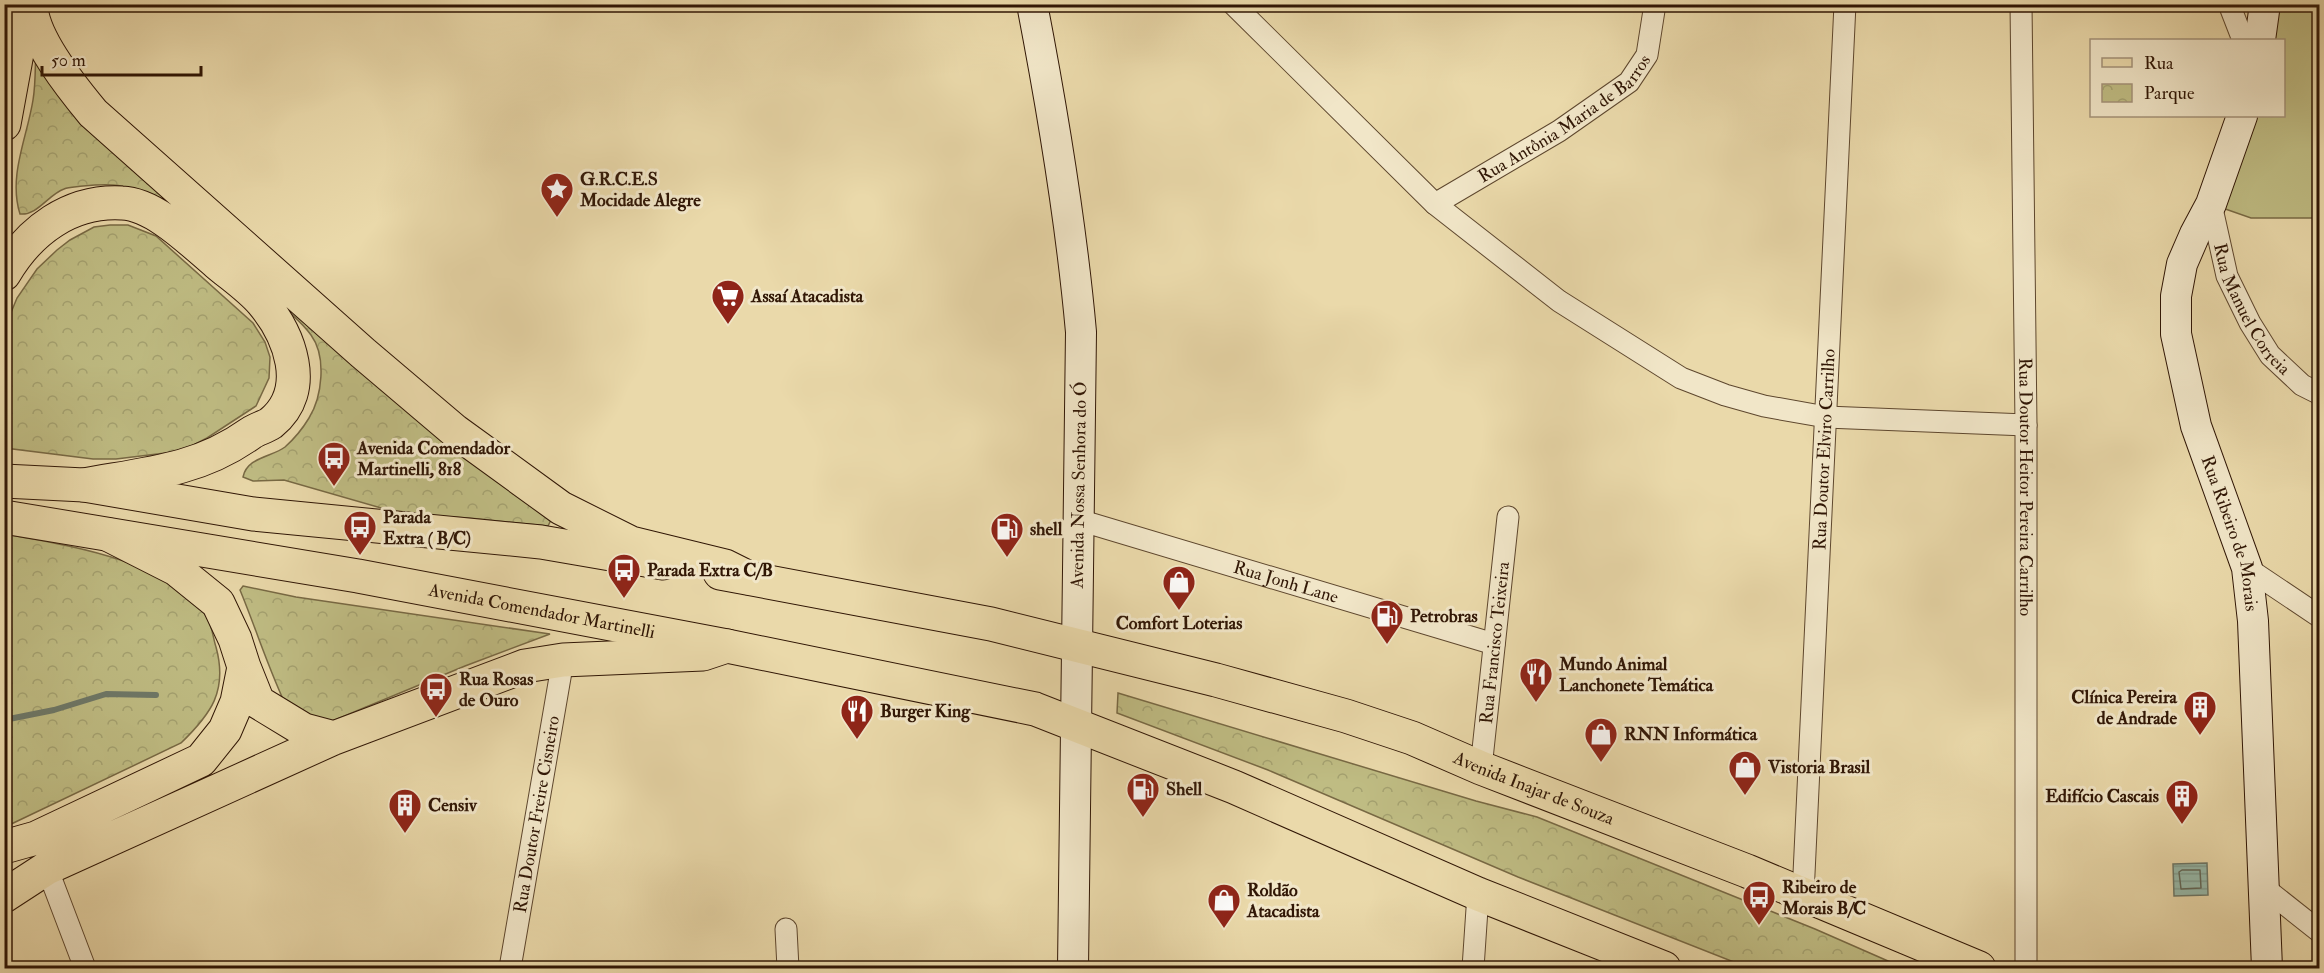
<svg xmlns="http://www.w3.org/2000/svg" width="2324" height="973" font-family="'IM FELL Double Pica',serif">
	<defs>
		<pattern id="park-crowns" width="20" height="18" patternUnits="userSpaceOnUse" patternTransform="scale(1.5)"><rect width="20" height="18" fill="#bfbc83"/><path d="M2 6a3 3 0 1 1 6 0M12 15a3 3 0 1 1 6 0" fill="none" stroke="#a4a170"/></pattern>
		<pattern id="water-rules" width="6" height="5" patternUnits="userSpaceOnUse" patternTransform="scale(1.5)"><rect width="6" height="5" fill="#98baaa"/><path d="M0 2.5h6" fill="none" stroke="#839f91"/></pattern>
	</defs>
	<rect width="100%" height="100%" fill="#ead9aa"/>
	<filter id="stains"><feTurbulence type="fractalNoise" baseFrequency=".00333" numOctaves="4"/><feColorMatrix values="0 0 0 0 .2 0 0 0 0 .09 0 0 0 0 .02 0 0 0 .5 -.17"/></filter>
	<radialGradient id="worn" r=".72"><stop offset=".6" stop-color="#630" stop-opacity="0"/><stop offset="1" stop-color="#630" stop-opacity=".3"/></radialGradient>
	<!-- park -->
	<path fill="url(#park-crowns)" stroke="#786944" stroke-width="1.5" d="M36,45L553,516L548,526L469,518L402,514L284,480L253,481L243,477C247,457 272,457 285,447C294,439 303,428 309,418C322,397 327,357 311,335C298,317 277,303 260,289C224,258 188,228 152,197C125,184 112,183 83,186C77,187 69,187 64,189C49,194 37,216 20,214C8,176 27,138 33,100C36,83 35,63 36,45Z
		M110,225H128L156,236L253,323L265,342L270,357L269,378L256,406L207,438L182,451L116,459H93L5,448V327L17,298L37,269L57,250L70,240L94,227Z
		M5,534C66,545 171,560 207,617C212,625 213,638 216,647C228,691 211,714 181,743L5,827Z
		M243,586L296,597L550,634L465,666L330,722L290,714C270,674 257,631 240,590Z
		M1118,693L1476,801L1537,817L1815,929L1904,968H1749L1518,877L1268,770L1117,713Z"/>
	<!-- pitch -->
	<path fill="#bfbc83" stroke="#786944" stroke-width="1.5" d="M2265,5H2319V218H2251L2211,204L2242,116H2284V40H2260Z"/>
	<!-- water -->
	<path fill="url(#water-rules)" stroke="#6e7868" stroke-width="1.5" d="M2207,863L2208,895L2174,896L2173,864Z"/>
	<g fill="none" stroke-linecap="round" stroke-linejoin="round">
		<!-- shore -->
		<path stroke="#646858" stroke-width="1.5" d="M2182,870H2200L2201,888L2181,889L2179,872Z"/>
		<!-- stream -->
		<path stroke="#6e7868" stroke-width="6" d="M4,720L54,710L106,694L156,695"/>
		<defs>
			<g id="street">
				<path d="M1233,4L1435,204L1559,301L1681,378L1725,395L1764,406L1826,417L2026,425"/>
				<path id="s1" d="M2021,4L2026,425V968"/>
				<path d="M2229,4L2243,40"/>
				<path id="s2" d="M1435,204L1559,131L1629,82L1647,55L1655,4"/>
				<path id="s3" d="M2211,204L2227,276L2250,323L2270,355L2302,385L2320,394"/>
				<path id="s4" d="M1079,520L1494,644"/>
				<path d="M2247,568L2320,617"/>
				<path id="s5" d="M1481,768L1508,517"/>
				<path d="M47,868L85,968"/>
				<path d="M2262,886L2320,932"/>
				<path id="s6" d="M1803,895L1845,4"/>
				<path d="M786,929L788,968"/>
				<path id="s7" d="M510,968L563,660"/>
				<path d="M1473,968L1478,894"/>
			</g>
			<g id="secondary">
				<path d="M1032,4C1053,113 1071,221 1081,332L1073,968"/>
				<path d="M2260,40L2265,4"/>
				<path id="s8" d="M2242,116L2211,204L2195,234L2182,264L2176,296V334L2196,426L2247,568L2253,621L2267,968"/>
			</g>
			<g id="primary">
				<path d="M4,481L84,485L253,514L541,542L663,563"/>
				<path id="s9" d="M4,517L358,576L727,646L1035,709L1234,787L1478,894L1664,968"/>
				<path id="s10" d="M720,573L991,624L1216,680L1346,716L1412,738L1481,768L1747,871L1979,968"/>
			</g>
			<path id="highway" d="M31,4C31,37 73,89 93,113L363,353L455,431L561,508L631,543L725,566L749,578
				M4,124L26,4
				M4,274C29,231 70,200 122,203C155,204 193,243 217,263C231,275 249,287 262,302C289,334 312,390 271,423C265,427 257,429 251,433C230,448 207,459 182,466C150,475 116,479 84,485
				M244,667L258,702L304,730L334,738
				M4,847L36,838L201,760L225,730L237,702L244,667L235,639L218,603L176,569L109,535
				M4,896L47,868L334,738L525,666L563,660L703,654L727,646"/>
		</defs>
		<!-- street casing -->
		<use href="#street" stroke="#5e472e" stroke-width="23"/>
		<!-- secondary casing -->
		<use href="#secondary" stroke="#301605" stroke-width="32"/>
		<!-- primary casing -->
		<use href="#primary" stroke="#301605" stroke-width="35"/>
		<!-- highway casing -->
		<use href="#highway" stroke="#301605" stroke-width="35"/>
		<!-- street -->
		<use href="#street" stroke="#f1e6c8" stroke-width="21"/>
		<!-- secondary -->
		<use href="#secondary" stroke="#f1e6c8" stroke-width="30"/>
		<!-- primary -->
		<use href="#primary" stroke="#ead9aa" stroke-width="33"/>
		<!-- highway -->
		<use href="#highway" stroke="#ead9aa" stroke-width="33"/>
	</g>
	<!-- icons -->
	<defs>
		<symbol id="sight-pin" viewBox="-11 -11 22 30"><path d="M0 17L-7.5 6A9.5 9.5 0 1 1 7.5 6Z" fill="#8f2418" stroke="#f1e6c8"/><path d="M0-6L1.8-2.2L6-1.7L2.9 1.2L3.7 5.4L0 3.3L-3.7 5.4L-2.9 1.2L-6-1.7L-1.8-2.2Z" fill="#fff"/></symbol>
		<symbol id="supermarket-pin" viewBox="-11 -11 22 30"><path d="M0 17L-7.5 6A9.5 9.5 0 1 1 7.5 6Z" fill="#8f2418" stroke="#f1e6c8"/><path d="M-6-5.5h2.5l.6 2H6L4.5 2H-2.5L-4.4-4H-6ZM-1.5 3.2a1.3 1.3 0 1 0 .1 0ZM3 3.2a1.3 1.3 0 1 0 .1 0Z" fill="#fff"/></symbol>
		<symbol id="bus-pin" viewBox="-11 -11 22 30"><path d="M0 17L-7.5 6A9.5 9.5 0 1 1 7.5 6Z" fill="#8f2418" stroke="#f1e6c8"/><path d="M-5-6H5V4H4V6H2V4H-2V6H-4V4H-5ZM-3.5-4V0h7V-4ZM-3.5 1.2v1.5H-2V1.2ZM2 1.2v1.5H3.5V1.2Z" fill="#fff"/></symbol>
		<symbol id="fuel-pin" viewBox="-11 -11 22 30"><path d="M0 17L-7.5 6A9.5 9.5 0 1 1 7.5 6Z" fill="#8f2418" stroke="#f1e6c8"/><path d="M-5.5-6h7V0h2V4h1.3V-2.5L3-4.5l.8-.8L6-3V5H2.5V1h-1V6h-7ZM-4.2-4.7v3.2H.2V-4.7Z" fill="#fff"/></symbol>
		<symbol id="shop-pin" viewBox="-11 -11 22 30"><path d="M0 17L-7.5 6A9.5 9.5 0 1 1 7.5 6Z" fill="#8f2418" stroke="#f1e6c8"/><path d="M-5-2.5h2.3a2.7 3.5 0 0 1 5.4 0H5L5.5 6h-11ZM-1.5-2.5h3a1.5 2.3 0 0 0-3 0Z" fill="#fff"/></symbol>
		<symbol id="restaurant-pin" viewBox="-11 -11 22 30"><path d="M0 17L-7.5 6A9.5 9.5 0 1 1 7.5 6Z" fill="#8f2418" stroke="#f1e6c8"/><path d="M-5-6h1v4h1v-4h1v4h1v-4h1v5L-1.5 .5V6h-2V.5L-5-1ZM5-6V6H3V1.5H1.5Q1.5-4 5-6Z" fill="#fff"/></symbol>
		<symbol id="building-pin" viewBox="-11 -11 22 30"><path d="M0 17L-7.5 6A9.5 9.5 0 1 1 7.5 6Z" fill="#8f2418" stroke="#f1e6c8"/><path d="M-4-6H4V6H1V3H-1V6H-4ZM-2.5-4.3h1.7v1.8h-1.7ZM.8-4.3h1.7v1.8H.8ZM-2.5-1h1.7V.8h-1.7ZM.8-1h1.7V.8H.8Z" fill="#fff"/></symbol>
	</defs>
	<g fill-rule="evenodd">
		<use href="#sight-pin" x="538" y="170" width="38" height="52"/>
		<use href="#supermarket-pin" x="709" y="277" width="38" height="52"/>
		<use href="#bus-pin" x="315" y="439" width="38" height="52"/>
		<use href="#bus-pin" x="341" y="508" width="38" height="52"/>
		<use href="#fuel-pin" x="988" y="510" width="38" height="52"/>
		<use href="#bus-pin" x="605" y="551" width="38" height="52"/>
		<use href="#shop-pin" x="1160" y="563" width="38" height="52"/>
		<use href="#fuel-pin" x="1368" y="597" width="38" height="52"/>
		<use href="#restaurant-pin" x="1517" y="655" width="38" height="52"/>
		<use href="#bus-pin" x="417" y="670" width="38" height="52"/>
		<use href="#building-pin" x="2181" y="688" width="38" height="52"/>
		<use href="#restaurant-pin" x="838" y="692" width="38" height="52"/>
		<use href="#shop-pin" x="1582" y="715" width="38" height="52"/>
		<use href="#shop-pin" x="1726" y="748" width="38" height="52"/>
		<use href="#fuel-pin" x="1124" y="770" width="38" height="52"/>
		<use href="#building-pin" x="2163" y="777" width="38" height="52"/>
		<use href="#building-pin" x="386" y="786" width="38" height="52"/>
		<use href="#bus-pin" x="1740" y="878" width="38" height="52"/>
		<use href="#shop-pin" x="1205" y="881" width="38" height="52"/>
	</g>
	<g text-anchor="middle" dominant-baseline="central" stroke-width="6" stroke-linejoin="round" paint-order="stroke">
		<!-- street labels -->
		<g font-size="18" fill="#301605" stroke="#f1e6c8">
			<text stroke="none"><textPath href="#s2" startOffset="156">Rua Antônia Maria de Barros</textPath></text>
			<text stroke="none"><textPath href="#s3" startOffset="114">Rua Manuel Correia</textPath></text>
			<text stroke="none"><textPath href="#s6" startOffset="446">Rua Doutor Elviro Carrilho</textPath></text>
			<text transform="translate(1079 485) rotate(-89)">Avenida Nossa Senhora do Ó</text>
			<text stroke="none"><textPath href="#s1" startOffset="483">Rua Doutor Heitor Pereira Carrilho</textPath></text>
			<text stroke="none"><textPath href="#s8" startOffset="438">Rua Ribeiro de Morais</textPath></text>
			<text stroke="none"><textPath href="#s4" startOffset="216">Rua Jonh Lane</textPath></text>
			<text stroke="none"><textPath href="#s9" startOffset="546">Avenida Comendador Martinelli</textPath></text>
			<text stroke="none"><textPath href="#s5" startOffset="126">Rua Francisco Teixeira</textPath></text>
			<text stroke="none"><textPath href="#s10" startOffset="844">Avenida Inajar de Souza</textPath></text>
			<text stroke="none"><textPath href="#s7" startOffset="156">Rua Doutor Freire Cisneiro</textPath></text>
		</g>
		<!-- poi labels -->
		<g font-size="18" font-weight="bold" fill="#301605" stroke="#f1e6c8" text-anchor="start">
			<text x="580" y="179">G.R.C.E.S<tspan x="580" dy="21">Mocidade Alegre</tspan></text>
			<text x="751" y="296">Assaí Atacadista</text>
			<text x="357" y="448">Avenida Comendador<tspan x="357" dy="21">Martinelli, 818</tspan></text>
			<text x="383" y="517">Parada<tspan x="383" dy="21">Extra ( B/C)</tspan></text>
			<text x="1030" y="529">shell</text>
			<text x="647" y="570">Parada Extra C/B</text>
			<text x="1410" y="616">Petrobras</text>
			<text x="1179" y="623" text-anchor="middle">Comfort Loterias</text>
			<text x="1559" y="664">Mundo Animal<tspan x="1559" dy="21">Lanchonete Temática</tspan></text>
			<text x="459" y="679">Rua Rosas<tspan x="459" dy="21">de Ouro</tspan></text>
			<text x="2177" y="697" text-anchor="end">Clínica Pereira<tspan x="2177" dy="21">de Andrade</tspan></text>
			<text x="880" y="711">Burger King</text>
			<text x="1624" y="734">RNN Informática</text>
			<text x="1768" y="767">Vistoria Brasil</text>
			<text x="1166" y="789">Shell</text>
			<text x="2159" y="796" text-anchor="end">Edifício Cascais</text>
			<text x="428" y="805">Censiv</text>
			<text x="1782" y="887">Ribeiro de<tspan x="1782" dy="21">Morais B/C</tspan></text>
			<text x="1247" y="890">Roldão<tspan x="1247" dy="21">Atacadista</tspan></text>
		</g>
	</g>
	<!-- margin -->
	<rect width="2324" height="973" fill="none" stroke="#ead9aa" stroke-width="24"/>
	<rect x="6" y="6" width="2312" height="961" fill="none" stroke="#301605" stroke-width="3"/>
	<rect x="12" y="12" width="2300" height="949" fill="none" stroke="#301605" stroke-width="1.5"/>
	<!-- legend -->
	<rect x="2090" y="39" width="195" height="78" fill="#f1e6c8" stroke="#a4937a" stroke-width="1.5"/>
	<rect x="2102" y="58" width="30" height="9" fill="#ead9aa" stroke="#a4937a" stroke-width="1.5"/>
	<text x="2144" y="69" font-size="18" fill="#301605">Rua</text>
	<rect x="2102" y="84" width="30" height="18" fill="url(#park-crowns)" stroke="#a4937a" stroke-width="1.5"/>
	<text x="2144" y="99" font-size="18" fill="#301605">Parque</text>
	<!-- scale -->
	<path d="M42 66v9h159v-9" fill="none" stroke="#301605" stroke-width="3"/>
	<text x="51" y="66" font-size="18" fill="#301605" stroke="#f1e6c8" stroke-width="4.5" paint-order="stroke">50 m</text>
	<rect width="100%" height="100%" filter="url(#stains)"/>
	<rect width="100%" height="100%" fill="url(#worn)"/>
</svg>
